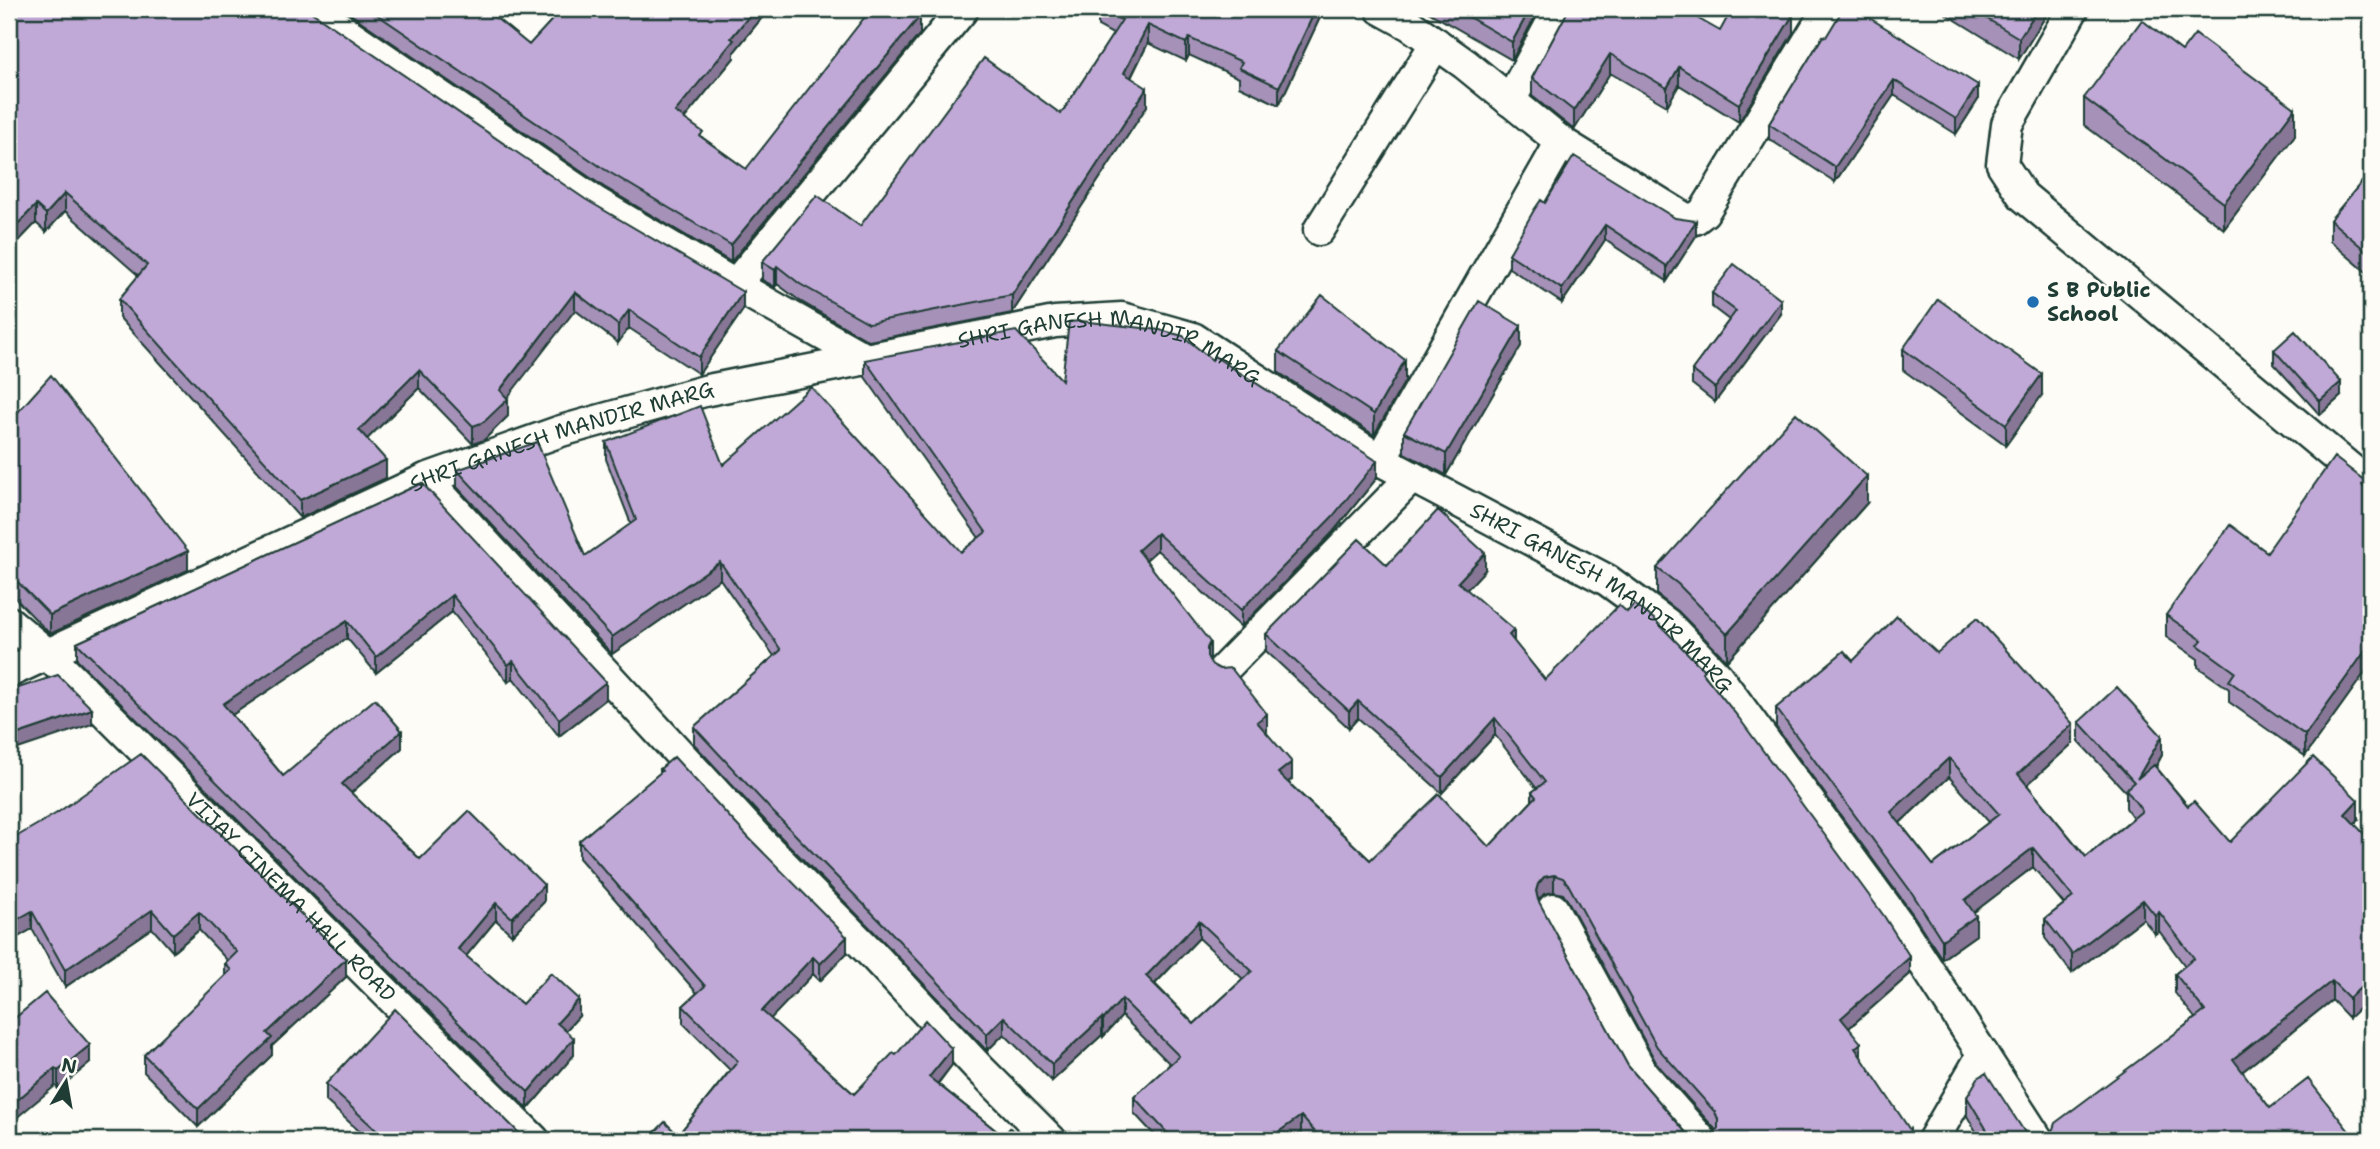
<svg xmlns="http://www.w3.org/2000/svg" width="2380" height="1149" font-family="'Shantell Sans',sans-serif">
	<rect width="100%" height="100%" fill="#fdfcf7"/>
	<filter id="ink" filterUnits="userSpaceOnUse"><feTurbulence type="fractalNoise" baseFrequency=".0143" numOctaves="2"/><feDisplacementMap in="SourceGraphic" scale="14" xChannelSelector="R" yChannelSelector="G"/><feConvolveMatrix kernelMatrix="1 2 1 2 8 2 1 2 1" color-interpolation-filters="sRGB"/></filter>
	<g filter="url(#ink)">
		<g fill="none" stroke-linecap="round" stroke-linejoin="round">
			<defs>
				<g id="street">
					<path d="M312,9L595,202L735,285L866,359"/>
					<path d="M1381,9L1410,25L1465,64L1561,142L1684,218L1695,219L1704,212L1828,9"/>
					<path d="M2073,9L2007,124L2002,164L2023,196L2371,486"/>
					<path d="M1510,101L1559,9"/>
					<path d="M1319,230L1436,43"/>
					<path d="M735,285L963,9"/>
					<path d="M1380,460L1561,142"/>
					<path d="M426,479L760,841L876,958L978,1067L1051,1140"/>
					<path id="s1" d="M9,622L46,653L534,1140"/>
					<path d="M1224,669L1412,477"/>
					<path id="s2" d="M9,672L426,479L561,431L708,390L866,359L1055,322L1122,318L1193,338L1380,460L1607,580L1666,623L1718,677L1898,923L2038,1140"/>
					<path d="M1553,909L1643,1074L1701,1140"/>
					<path d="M1933,1140L1983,1054"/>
				</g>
			</defs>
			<!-- street casing -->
			<use href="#street" stroke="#1f3d34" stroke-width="35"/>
			<!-- street -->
			<use href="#street" stroke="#fdfcf7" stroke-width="30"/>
		</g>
		<!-- wall -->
		<path fill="#a691b9" stroke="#1f3d34" stroke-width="2" fill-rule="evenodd" d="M9,9L743,310L699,374L629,328L618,343L575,310L507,397L508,416L484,440L473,444L419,388L367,439L386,478L300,518L119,317V299L139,276L65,211L46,232L36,223L9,251Z
			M343,9H489V12L529,45L562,9H769L734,52V58L684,119L703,138L746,169L920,34L731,262L604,187Z
			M1098,9H1324L1279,105L1239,86V78L1189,55L1186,61L1148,43L1131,78L1147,106L1012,313L869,341L800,301L777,284L775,287L762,280V262L860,226L1061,114L1113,34L1098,26Z
			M1423,9H1539L1512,60Z
			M1569,9L1720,31L1793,33L1739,122L1679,85L1667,106L1610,73L1574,130L1532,96V78Z
			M1946,9H2050L2019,59L1946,14Z
			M1823,36L1978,100L1956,134L1894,95L1835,182L1769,139V124Z
			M2084,98L2295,135L2224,229L2084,125Z
			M2371,171V276L2330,241V220Z
			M1545,203L1696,236L1667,281L1605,240L1562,303L1509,268V254Z
			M1712,293L1781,314L1715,402L1692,384V370L1729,320L1712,307Z
			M1521,346L1446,475L1404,453V432Z
			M1903,349L2042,395L2006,445L1903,370Z
			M2274,350L2341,396L2320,415L2274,364Z
			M1278,351L1405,381L1374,435L1278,372Z
			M865,360L1062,380L1212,360L1377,478L1333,532L1241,627L1157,550L1146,560L1210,659L1209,660L1211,664L1267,731L1266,732L1292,779L1288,782L1370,860L1489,847L1532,801V792L1537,789L1495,735L1442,793L1358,718L1349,728L1266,651V634L1387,565L1485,570L1466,590L1514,642L1545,680L1627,612L1704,674L1910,974L1849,1028L1861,1057L1910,1140H1308L1301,1133L1291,1140H1159L1134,1113V1097L1170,1064L1122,1016L1103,1037L1102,1035L1052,1081L1004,1034L987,1051L888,946L773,829L694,744V727L774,656L720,579L612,654L457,487V470L585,556L631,524L606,459V442L723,465L961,552L979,538L865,377ZM1554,892L1563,894L1568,901L1657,1064L1715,1129L1716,1131L1712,1137L1705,1140H1696L1688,1135L1628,1066L1538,901L1544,894ZM1199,938L1243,979L1194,1024L1155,984Z
			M9,422L188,570L50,634L9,592Z
			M422,483L606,699L559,736L513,678L508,682L452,612L376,673L347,638L232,715L283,776L402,748L351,793L420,859L544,902L512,935L496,920L466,956L522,1004L579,1016L566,1030L574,1055L528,1109L77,660V643Z
			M2365,488L2371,492V664L2305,756L2229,702V689L2198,667V659L2166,637V615L2267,552Z
			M1867,503L1727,661L1678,611L1657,595V568Z
			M1937,653L2073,743L2027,785L2086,857L2133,818L2126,808V792L2079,742V722L2162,755L2156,767L2188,806L2230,842L2358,820L2354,824L2349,1018L2332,1000L2242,1072L2270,1108L2356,1140H1981L1967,1116V1097L2024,1131L2032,1140L2047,1136L2195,1018L2175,993V974L2185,966L2159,931L2155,934L2143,919L2072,973L2045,938V919L2064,904L2033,867L1974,912L1976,935L1942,959L1912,913L1776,727V708L1853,661ZM1949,777L1989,822L1933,865L1900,823Z
			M660,769L847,953L820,981L813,974L770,1019L854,1094L896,1055L952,1065L938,1084L1003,1136L1024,1140L678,1135L730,1070L683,1023V1006L697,993L579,858V841L660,773Z
			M57,813L346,977L272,1046V1055L198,1127L144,1072V1055L225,977V964L228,961L199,930L173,952L152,928L65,987L32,929L9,942Z
			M9,1023L90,1063L58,1089Z
			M326,1084L522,1136L534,1140H369L326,1101Z"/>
		<!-- shaded-wall -->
		<path fill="#877696" stroke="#1f3d34" stroke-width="2" d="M755,9H769L734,52V58L675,130V112L731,38Z
			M1316,9H1324L1279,105V87Z
			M1530,9H1539L1512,60V42Z
			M2038,9H2050L2019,59V38Z
			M1793,15V33L1739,122V104Z
			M920,16V34L731,262V245Z
			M1148,25V43L1124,91V73Z
			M1189,38V55L1186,61V43Z
			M1610,54V73L1574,130V111Z
			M1679,67V85L1667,106V88Z
			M1894,80V95L1835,182V167Z
			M1978,85V100L1956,134V119Z
			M1147,88V106L1012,313V295Z
			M2295,108V135L2224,229V203Z
			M65,193V211L46,232V214Z
			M36,205V223L9,251V233Z
			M1696,221V236L1667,281V266Z
			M1605,225V240L1562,303V289Z
			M777,266V284L775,287V270Z
			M575,292V310L501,406L508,399V416L484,440L473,444V426Z
			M743,292V310L699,374V357Z
			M1781,300V314L1715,402V388Z
			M629,310V328L618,343V325Z
			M1521,326V346L1446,475V454Z
			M1405,360V381L1374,435V414Z
			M419,370V388L359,447V430Z
			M2042,374V395L2006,445V424Z
			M2341,382V396L2320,415V401Z
			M386,460V478L300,518V500Z
			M1377,461V478L1333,532L1241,627V610Z
			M1867,476V503L1727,661V634Z
			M1157,533V550L1138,567V550Z
			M188,551V570L50,634V615Z
			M1485,553V570L1458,599V582Z
			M720,562V579L612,654V637Z
			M452,595V612L376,673V657Z
			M347,621V638L223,721V704Z
			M1514,630V647L1509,635Z
			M1210,642V659L1207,665V648Z
			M2371,643V664L2305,756V735Z
			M513,661V678L508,682V665Z
			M606,682V699L559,736V719Z
			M1358,701V718L1349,728V711Z
			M92,709V724L9,752V737Z
			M1267,714V731L1257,739V722Z
			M1495,718V735L1442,793V777Z
			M2073,724V743L2018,793V774Z
			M402,731V748L342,801V784Z
			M2162,736V755L2137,798V779Z
			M1949,758V777L1891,831V812Z
			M1292,762V779L1278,790V773Z
			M2358,800V820L2345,834V814Z
			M2033,848V867L1965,919V900Z
			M1554,875V892L1544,894L1538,901L1536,891L1538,884L1544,877Z
			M544,885V902L512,935V918Z
			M2143,900V919L2072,973V954Z
			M496,903V920L458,966V949Z
			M152,910V928L65,987V970Z
			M32,911V929L9,942V924Z
			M199,912V930L173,952V934Z
			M2159,912V931L2155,934V915Z
			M1976,916V935L1942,959V940Z
			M1199,921V938L1146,993V976Z
			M847,937V953L820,981V964Z
			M813,957V974L762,1028V1011Z
			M1910,957V974L1841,1035V1018Z
			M346,959V977L272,1046V1055L198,1127V1109L267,1033Z
			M2371,978V997L2349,1018V998Z
			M2332,981V1000L2233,1079V1059Z
			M579,999V1016L557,1040V1023Z
			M1122,999V1016L1103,1037V1020Z
			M1004,1017V1034L987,1051V1034Z
			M1102,1018V1035L1052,1081V1064Z
			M574,1038V1055L528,1109V1092Z
			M1861,1043V1060L1855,1048Z
			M90,1045V1063L58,1089V1071Z
			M952,1049V1065L929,1094V1077Z
			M55,1068V1086L9,1124V1107Z
			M1301,1116V1133L1291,1140H1267Z
			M1910,1130V1140H1904Z"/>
		<!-- building -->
		<path fill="#c1a9d7" stroke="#1f3d34" stroke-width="2" fill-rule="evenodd" d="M9,9H307L585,199L743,292L699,357L629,310L618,325L575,292L500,390L508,399L484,422L473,426L419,370L359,430L386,460L300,500L119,299L147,265L65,193L46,214L36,205L9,233Z
			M369,9H485L529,45L562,9H755L731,38L734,40L675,112L703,132L700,136L746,169L871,9H910L920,16L731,245L604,169Z
			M1098,9H1316L1279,87L1239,68L1242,62L1189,38L1186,43L1148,25L1124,73L1147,88L1012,295L869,323L800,284L777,266L775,270L762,262L817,195L860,226L984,58L1061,114L1122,20Z
			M1455,9H1530L1512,42Z
			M1569,9H1681L1720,31L1732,9H1781L1793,15L1739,104L1679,67L1667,88L1610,54L1574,111L1532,78Z
			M1843,9H1855L1978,85L1956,119L1894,80L1835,167L1769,124L1823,36L1826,37Z
			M1971,9H2038L2019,38Z
			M2142,20L2182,51L2195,34L2295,108L2224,203L2084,98Z
			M1574,156L1675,218L1696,221L1667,266L1605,225L1562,289L1509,254L1534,210L1541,200L1545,203Z
			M2371,171V255L2330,220Z
			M1734,264L1781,300L1715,388L1692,370L1736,311L1712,293Z
			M1322,295L1405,360L1374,414L1278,351Z
			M1938,299L2042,374L2006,424L1903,349Z
			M1479,301L1521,326L1446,454L1404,432Z
			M1081,321L1160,330L1183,336L1212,360L1214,356L1377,461L1333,516L1241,610L1157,533L1138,550L1210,642L1207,648V656L1211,664L1220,669L1231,668L1267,714L1257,722L1292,762L1278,773L1370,860L1439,794L1489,847L1536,797L1532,792L1545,782L1495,718L1442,777L1358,701L1349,711L1266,634L1359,539L1387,565L1438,510L1485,553L1458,582L1514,630L1509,635L1545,680L1619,605L1627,612L1634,604L1654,619L1704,670L1702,672L1739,718L1884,916L1910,957L1841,1018L1861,1043L1855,1048L1910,1130L1904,1140H1322L1301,1116L1267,1140H1170L1172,1138L1134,1097L1179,1056L1122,999L1103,1020L1102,1018L1052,1064L1004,1017L987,1034L888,929L773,812L694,727L781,650L720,562L612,637L457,470L537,442L585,556L636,520L606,442L700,406L723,465L811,387L961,552L986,532L865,360L1016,331L1062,380L1069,322ZM1554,875L1563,878L1568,884L1657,1047L1715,1112L1718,1119V1128L1712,1137L1705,1140H1696L1688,1135L1628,1066L1538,900L1536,891L1538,884L1544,877ZM1199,921L1252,971L1194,1024L1146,976Z
			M2295,331L2341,382L2320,401L2274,350Z
			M51,375L188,551L50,615L9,573V422Z
			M1796,413L1867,476L1727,634L1678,584L1657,568Z
			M2334,457L2365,481L2362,485L2371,492V643L2305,735L2229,681L2235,672L2198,645L2202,640L2166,615L2230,525L2267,552Z
			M422,483L606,682L559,719L513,661L508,665L452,595L376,657L347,621L223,704L283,776L375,699L402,731L342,784L420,859L469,811L544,885L512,918L496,903L458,949L522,1004L551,973L579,999L557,1023L574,1038L528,1092L77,643Z
			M1897,616L1937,653L1977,618L2073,724L2018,774L2086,857L2142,811L2126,789L2134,782L2079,722L2117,687L2162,736L2137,779L2154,765L2188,806L2194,801L2230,842L2313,757L2358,800L2345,814L2371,841V978L2349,998L2332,981L2233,1059L2270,1108L2308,1079L2356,1140H1993L1967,1097L1978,1078L1986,1073L2024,1131L2032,1140L2047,1136L2053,1129L2055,1123L2205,1011L2175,974L2194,958L2159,912L2155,915L2143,900L2072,954L2045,919L2073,897L2033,848L1965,900L1976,916L1942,940L1912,893L1776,708L1844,651L1853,661ZM1949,758L1999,814L1933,865L1891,812Z
			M58,675L92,709L9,737V691Z
			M141,754L346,959L267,1033L272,1038L198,1109L144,1055L231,970L225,964L237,952L199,912L173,934L152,910L65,970L32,911L9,924V841L57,813Z
			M674,757L748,837L847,937L820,964L813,957L762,1011L854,1094L893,1053L896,1055L925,1020L952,1049L929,1077L1003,1136L1010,1128L1024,1140H647L665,1122L678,1135L738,1061L683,1006L705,986L579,841L662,771L660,769Z
			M45,993L90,1045L58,1071L55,1068L9,1107V1023Z
			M395,1009L522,1136L534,1140H387L326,1084Z"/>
	</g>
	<!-- markers -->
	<circle fill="#1f6fb2" stroke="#fdfcf7" stroke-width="2.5" cx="2033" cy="302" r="7"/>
	<g text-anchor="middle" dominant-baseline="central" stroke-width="5" stroke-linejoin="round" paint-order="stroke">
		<!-- poi labels -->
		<g font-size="21" font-weight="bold" fill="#1f3d34" stroke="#fdfcf7" text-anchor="start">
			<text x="2047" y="290">S B Public<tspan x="2047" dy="24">School</tspan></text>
		</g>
		<!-- street labels -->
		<g font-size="21" fill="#1f3d34" stroke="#fdfcf7">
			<text stroke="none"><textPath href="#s2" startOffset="1169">SHRI GANESH MANDIR MARG</textPath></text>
			<text stroke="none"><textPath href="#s2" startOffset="602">SHRI GANESH MANDIR MARG</textPath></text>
			<text stroke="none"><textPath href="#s2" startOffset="1736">SHRI GANESH MANDIR MARG</textPath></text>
			<text stroke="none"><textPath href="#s1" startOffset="394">VIJAY CINEMA HALL ROAD</textPath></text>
		</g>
	</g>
	<!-- margin -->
	<rect width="2380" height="1149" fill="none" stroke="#fdfcf7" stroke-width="35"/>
	<rect x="18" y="18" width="2345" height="1114" fill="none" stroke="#1f3d34" stroke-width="2.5" filter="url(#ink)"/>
	<!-- north arrow -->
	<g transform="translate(66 1082) rotate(11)" stroke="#fdfcf7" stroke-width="5" paint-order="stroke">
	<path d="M0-5L12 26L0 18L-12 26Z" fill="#1f3d34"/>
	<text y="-10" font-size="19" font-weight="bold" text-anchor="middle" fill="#1f3d34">N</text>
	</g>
</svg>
